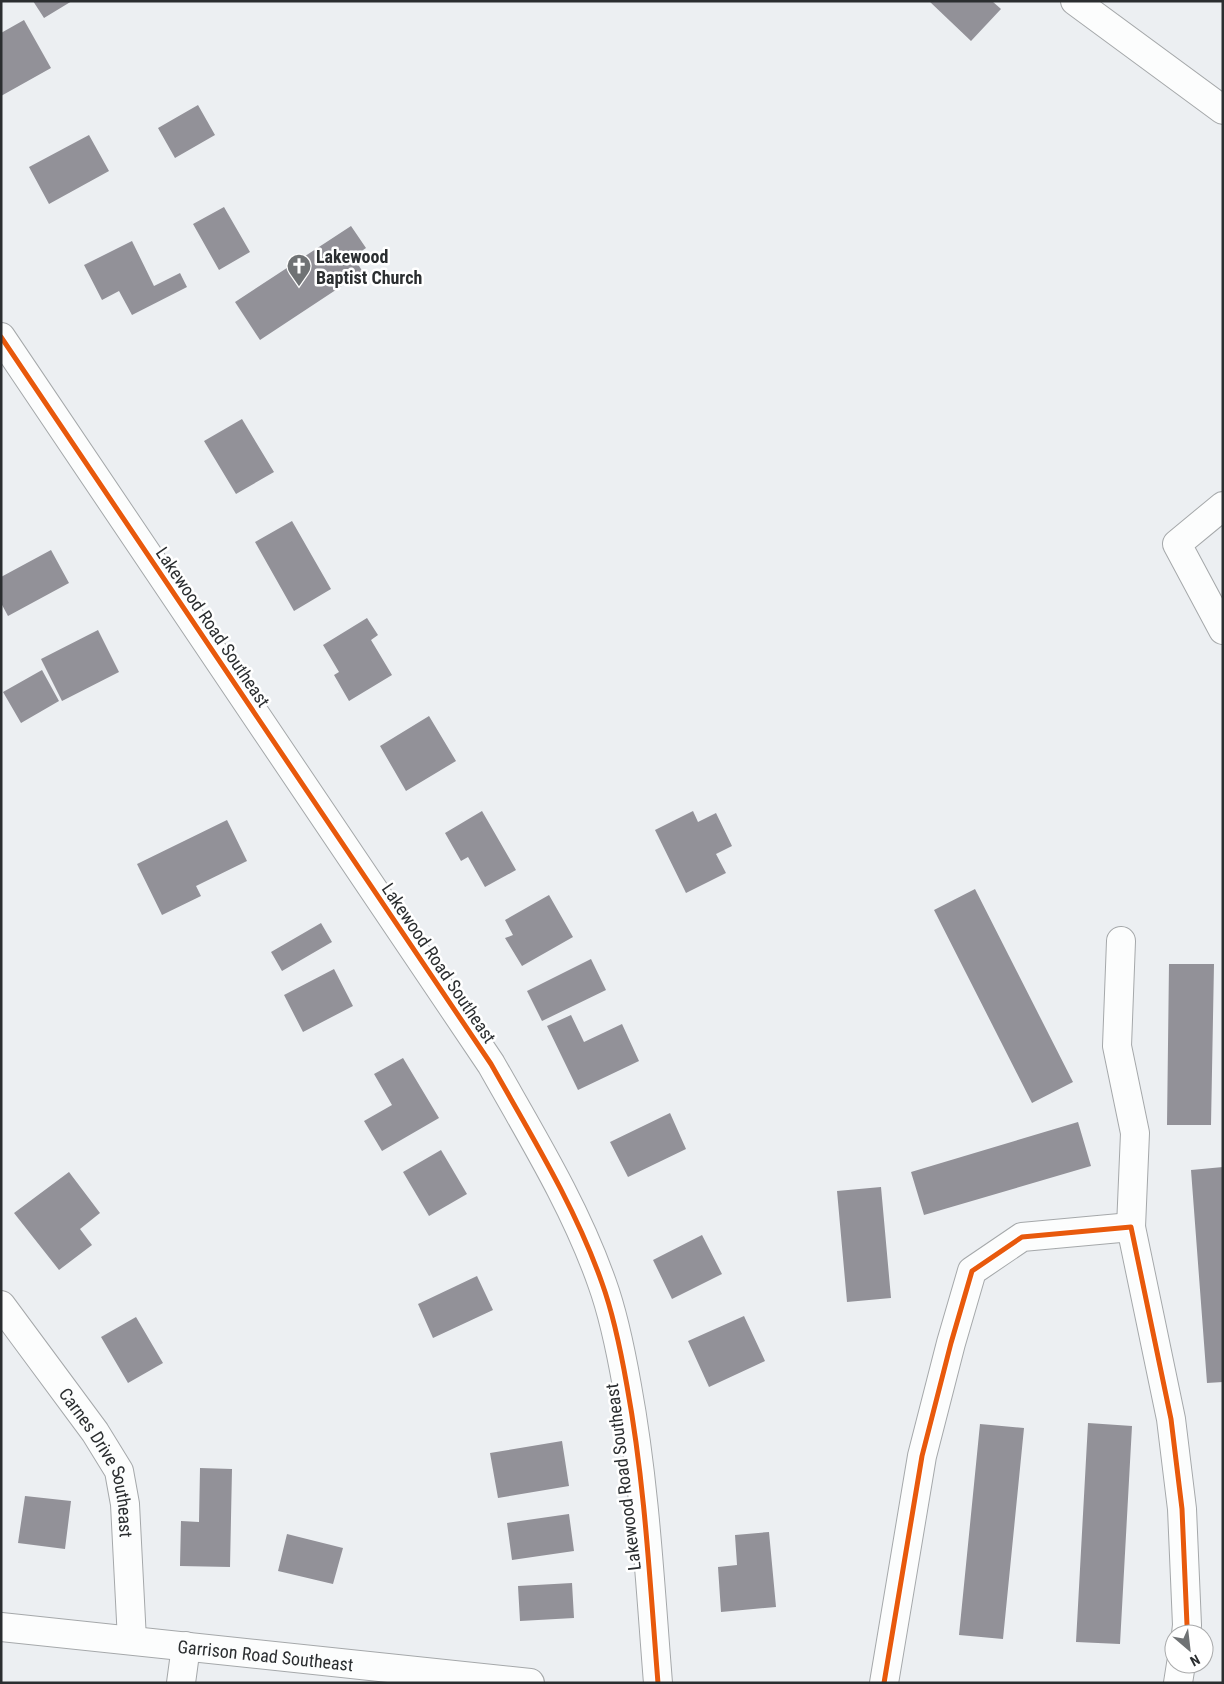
<svg xmlns="http://www.w3.org/2000/svg" width="1224" height="1684" font-family="'Roboto Condensed',sans-serif">
	<rect width="100%" height="100%" fill="#eceff2"/>
	<!-- building -->
	<path fill="#929198" d="M33,1H72L44,18Z
		M929,1H992L1001,9L971,41Z
		M24,20L51,68L1,96V33Z
		M198,105L215,135L175,158L158,128Z
		M89,135L109,171L49,204L29,167Z
		M224,207L250,252L219,270L193,224Z
		M351,226L366,248L353,257L363,272L260,340L235,302Z
		M132,241L154,286L180,273L187,287L132,315L119,291L102,300L84,265Z
		M242,419L274,472L236,494L204,441Z
		M292,521L331,589L294,611L255,542Z
		M51,550L69,583L8,616L1,603V577Z
		M367,618L378,635L371,640L392,675L349,701L334,675L339,672L323,645Z
		M98,630L119,672L62,701L41,659Z
		M42,670L59,701L21,723L3,692Z
		M429,716L456,761L406,791L380,746Z
		M482,811L516,870L485,887L468,857L461,861L445,833Z
		M693,811L698,822L716,813L732,846L716,854L726,873L686,893L655,830Z
		M227,820L247,861L196,886L201,896L162,915L137,864Z
		M975,889L1073,1082L1032,1103L934,910Z
		M549,895L573,937L522,966L505,938L513,935L505,920Z
		M321,923L332,942L282,971L271,952Z
		M591,959L606,990L542,1021L527,991Z
		M1169,964H1214L1211,1125H1167Z
		M334,969L353,1006L303,1032L284,995Z
		M571,1015L584,1042L622,1024L639,1061L578,1090L547,1026Z
		M403,1058L439,1118L382,1151L364,1121L392,1105L374,1074Z
		M670,1113L686,1149L628,1177L610,1142Z
		M1078,1122L1091,1166L924,1215L911,1172Z
		M441,1150L467,1194L429,1216L403,1172Z
		M1223,1167V1382L1207,1383L1191,1170Z
		M69,1172L100,1213L80,1229L92,1245L59,1270L14,1213Z
		M881,1187L891,1298L847,1302L837,1191Z
		M702,1235L722,1274L672,1299L653,1260Z
		M477,1276L493,1310L433,1338L418,1304Z
		M744,1316L765,1361L709,1387L688,1341Z
		M136,1317L163,1363L128,1383L101,1337Z
		M1088,1423L1132,1426L1120,1644L1076,1642Z
		M980,1424L1024,1428L1003,1639L959,1635Z
		M562,1441L569,1486L498,1498L490,1453Z
		M200,1468L232,1469L230,1567L180,1566L181,1521L199,1522Z
		M25,1496L71,1501L65,1549L18,1543Z
		M569,1514L574,1551L512,1560L507,1523Z
		M769,1532L776,1607L721,1612L718,1567L737,1565L735,1535Z
		M287,1534L343,1548L333,1584L278,1571Z
		M572,1583L574,1618L520,1621L518,1586Z"/>
	<g fill="none" stroke-linecap="round" stroke-linejoin="round">
		<defs>
			<g id="minor">
				<path d="M1075,1L1223,110"/>
				<path d="M1,337L491,1064C531,1135 575,1206 602,1283C614,1316 621,1352 627,1386C645,1484 650,1584 658,1683"/>
				<path d="M1223,506L1177,544L1223,630"/>
				<path d="M1121,941L1117,1046L1135,1133L1131,1227"/>
				<path id="s1" d="M1,1305L95,1432L119,1471L125,1504L132,1640"/>
				<path id="s2" d="M1,1627L530,1683"/>
				<path d="M181,1683L186,1646"/>
				<path d="M884,1683L922,1456L951,1343L972,1271L1022,1237L1131,1227L1171,1419L1182,1509L1187,1625L1186,1634"/>
				<path d="M1178,1683L1181,1664"/>
			</g>
		</defs>
		<!-- minor casing -->
		<use href="#minor" stroke="#a5a8aa" stroke-width="30"/>
		<!-- minor -->
		<use href="#minor" stroke="#fcfdfd" stroke-width="28"/>
		<defs>
			<path id="cycleway" d="M1,337L491,1064C531,1135 575,1206 602,1283C614,1316 621,1352 627,1386C645,1484 650,1584 658,1683
				M884,1683L922,1456L951,1343L972,1271L1022,1237L1131,1227L1171,1419L1182,1509L1187,1625L1186,1634"/>
		</defs>
		<!-- cycleway casing -->
		<use href="#cycleway" stroke="#fff" stroke-width="8"/>
		<!-- cycleway -->
		<use href="#cycleway" stroke="#e8590c" stroke-width="5"/>
	</g>
	<!-- icons -->
	<defs>
		<symbol id="church-pin" viewBox="-11 -11 22 30"><path d="M0 17L-7.5 6A9.5 9.5 0 1 1 7.5 6Z" fill="#6f7274" stroke="#fff"/><path d="M-1.2-6h2.4v3.5h3.3v2.4h-3.3V6h-2.4V-.1h-3.3v-2.4h3.3Z" fill="#fff"/></symbol>
	</defs>
	<g fill-rule="evenodd">
		<use href="#church-pin" x="285" y="252" width="28" height="38"/>
	</g>
	<g text-anchor="middle" dominant-baseline="central" stroke-width="5" stroke-linejoin="round" paint-order="stroke">
		<!-- poi labels -->
		<g font-size="18" font-weight="bold" fill="#2b2e30" stroke="#fff" text-anchor="start">
			<text x="316" y="256">Lakewood<tspan x="316" dy="21">Baptist Church</tspan></text>
		</g>
		<!-- street labels -->
		<g font-size="18" fill="#2b2e30" stroke="#fff">
			<text transform="translate(213 627) rotate(56)">Lakewood Road Southeast</text>
			<text transform="translate(439 963) rotate(56)">Lakewood Road Southeast</text>
			<text stroke="none"><textPath href="#s1" startOffset="188">Carnes Drive Southeast</textPath></text>
			<text transform="translate(623 1477) rotate(-97)">Lakewood Road Southeast</text>
			<text stroke="none"><textPath href="#s2" startOffset="266">Garrison Road Southeast</textPath></text>
		</g>
	</g>
	<!-- border -->
	<rect width="1224" height="1684" fill="none" stroke="#2b2e30" stroke-width="5"/>
	<!-- north arrow -->
	<g transform="translate(1189 1649) rotate(152)"><circle r="24" fill="#ffffff" stroke="#aaabac"/>
	<path d="M0-4L9 19L0 12L-9 19Z" fill="#6f7274"/>
	<text y="-8" font-size="14" font-weight="bold" text-anchor="middle" fill="#2b2e30">N</text>
	</g>
</svg>
